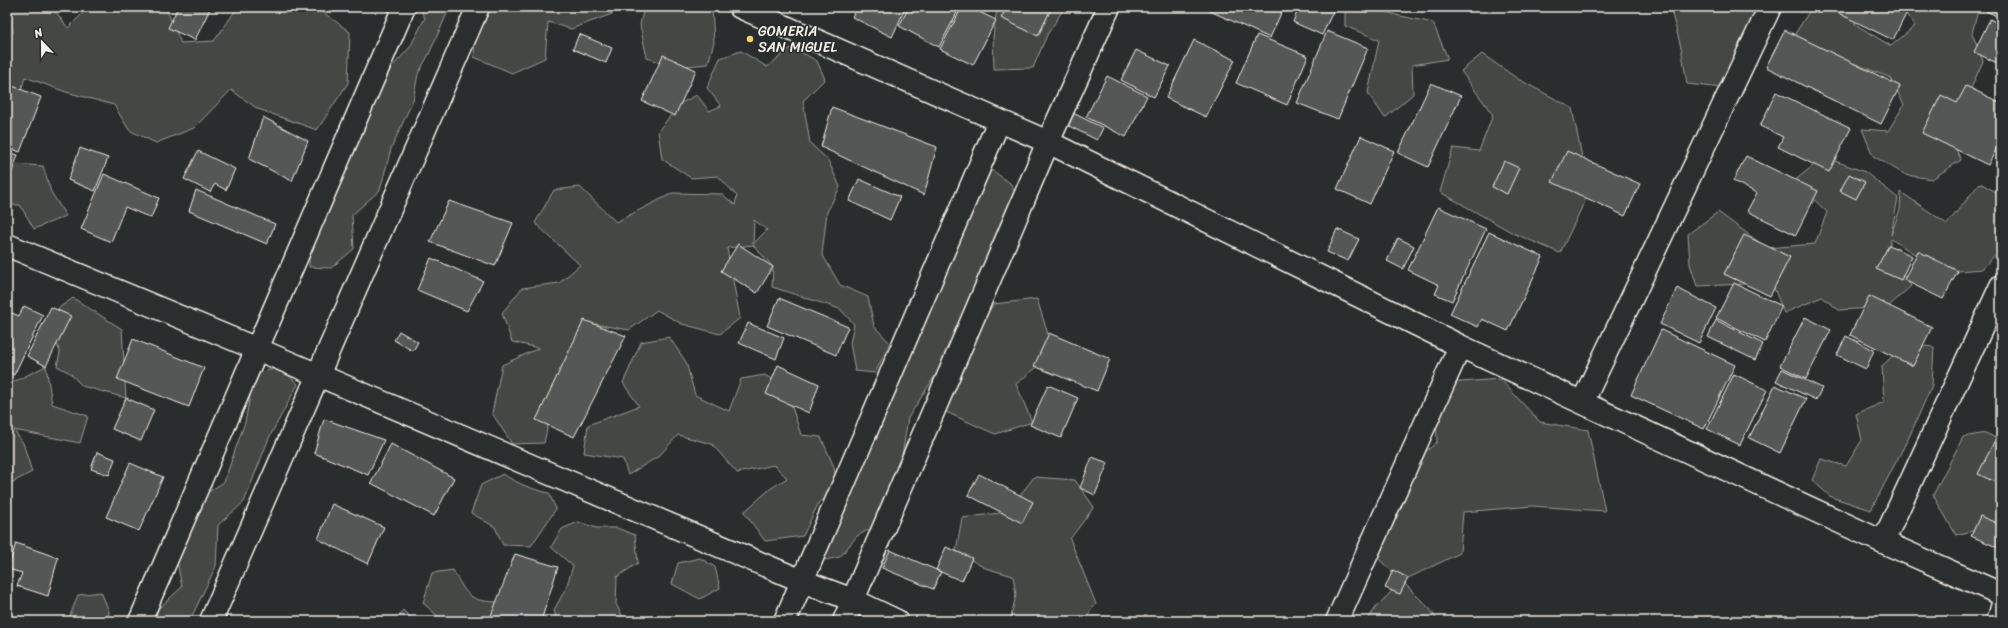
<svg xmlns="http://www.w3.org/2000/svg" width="2008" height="628" font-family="Sriracha,sans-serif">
	<rect width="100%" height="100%" fill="#2a2d2e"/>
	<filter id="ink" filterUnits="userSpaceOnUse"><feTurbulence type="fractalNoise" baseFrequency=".025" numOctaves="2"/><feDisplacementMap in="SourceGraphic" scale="8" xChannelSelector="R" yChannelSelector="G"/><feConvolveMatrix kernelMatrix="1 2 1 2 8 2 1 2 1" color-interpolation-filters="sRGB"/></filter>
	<g filter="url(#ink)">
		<!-- green -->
		<path fill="#444645" stroke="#9c9c96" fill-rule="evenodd" d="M11,7H52L68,28L89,7H169L167,11L181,43L214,41L238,7H316L350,32L348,83L317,130L258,109L231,90L194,128L156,143L129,130L114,105L66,92L25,77L14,116L7,119V37L13,33Z
			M419,7H450L429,54L418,74L413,100L391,149L380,190L352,215L354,249L331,268L309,267V246L342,150L358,143L362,124L373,88L410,47L425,18Z
			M481,7H614L612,14L571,29L548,22L545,58L512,73L474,57L476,15Z
			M644,7H712L714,42L708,64L676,67L647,58L640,25Z
			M997,7H1065L1047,35L1033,68L994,69L993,37Z
			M1345,7H1372L1396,15L1433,23L1448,59L1412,65L1413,94L1385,118L1368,93L1379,40L1345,26Z
			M1670,7H1759L1731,89L1687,84L1681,47Z
			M1812,7H1859L1855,24L1891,46L1915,26L1901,7H1979L1972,33L1983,61L1965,102L1943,121L1961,160L1932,179L1906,175L1873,156L1862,129L1888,131L1904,105L1891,78L1848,61L1793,37Z
			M792,47L817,61L825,79L803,101L810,143L828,160L840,187L827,212L822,254L840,285L868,297L874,326L890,343L875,373L855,371L850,343L854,324L840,309L772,287L773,267L753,245L727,248L740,318L720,334L682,324L657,310L629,330L595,324L574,343L555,393L544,443L512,444L492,413L502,365L539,348L512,342L502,313L522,288L559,283L580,265L535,223L554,190L580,187L616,222L673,193L722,194L735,205L737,196L718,176L691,178L662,159L658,131L681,103L697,95L709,111L721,106L707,88L720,58L741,51L767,67ZM754,220L767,230L753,244Z
			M1482,54L1518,79L1572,108L1583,162L1585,201L1560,253L1513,233L1440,192L1453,148L1479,151L1493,115L1461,71Z
			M7,155L13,164L43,166L51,192L66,216L34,229L20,205H7Z
			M1824,157L1865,172L1898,198L1891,235L1900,209L1901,192L1947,224L1980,183L1996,192L2001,222V249L1982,269L1958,271L1916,255L1891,239L1888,253L1911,286L1888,307L1839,310L1822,297L1784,313L1772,283L1697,286L1690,264L1688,234L1718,212L1767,248L1815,244L1827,212L1794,181Z
			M986,166L1010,183L1022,204L952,349L908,418L901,463L879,524L857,536L840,557L825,560L818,536L837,493L819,502L803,536L765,541L744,512L770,489L787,478L774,465L737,473L712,444L678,435L659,456L628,475L623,459L584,453L588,425L639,406L623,383L641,342L669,337L686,362L695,395L729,411L741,379L765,375L786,388L801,435L821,437L834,467L838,492L854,457L877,439L879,402L921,326L908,300L938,253Z
			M73,298L122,329L126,398L82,386L70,373L57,366L60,352L46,317Z
			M1037,299L1054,354L1016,384L1032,422L995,434L935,407L962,345L994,304Z
			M1905,344L1934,347L1932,385L1910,435L1871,510L1831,497L1812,480L1821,459L1846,466L1862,440L1856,414L1884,402L1882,366Z
			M46,366L52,404L88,416L80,443L14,430L23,443L32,472L11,483L7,482V379L11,383Z
			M279,367L298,384L269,438L244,502L218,525L216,566L193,614L188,621H157V610L182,587L176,556L194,501L224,482L245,422L254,375Z
			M1500,379L1540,422L1588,430L1605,511L1532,506L1463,512L1460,553L1402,581L1430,609L1438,621H1367L1376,607L1402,581L1366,547L1395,478L1437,442L1435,384Z
			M1986,433L2001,441V524L1956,535L1933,495L1963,437Z
			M503,474C518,484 532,489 549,493L556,509L531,546L503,545L495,527L471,513L481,485Z
			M1034,477L1075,480L1094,507L1070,539L1096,604L1083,621H1010L1016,595L1013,576L985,568L956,551L962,518L1007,512Z
			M578,522L597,528H617L635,535L638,563L617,577L616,604L625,621H557L554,610L566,588L573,566L551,547L562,529Z
			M700,558L715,567L720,588L700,599L672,584L678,563Z
			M453,570C466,593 467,601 496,602L504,621H443L423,603L432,573Z
			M101,592L109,611L108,621H68L78,595Z
			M403,610L414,621H395Z"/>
		<!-- building -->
		<path fill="#555756" stroke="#f4f1e8" d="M178,7H206L210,9L195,40L168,28Z
			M857,7H906L892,37L852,17Z
			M909,7H960L939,47L899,26Z
			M962,7H969L996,20L973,65L940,49Z
			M1007,7H1052L1038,36L1001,18Z
			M1201,7H1274L1282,11L1270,38Z
			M1299,7H1335L1322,35L1293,22Z
			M1841,7H1906L1909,8L1893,40L1838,13Z
			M1987,7H2001V18L1986,11Z
			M1990,19L2001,25V65L1974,52Z
			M1785,30L1900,86L1881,124L1766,67Z
			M1327,31L1368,48L1338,119L1297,103Z
			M579,34L612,48L606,63L573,49Z
			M1257,35L1308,56L1287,105L1236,83Z
			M1194,40L1235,60L1206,117L1166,98Z
			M1136,50L1170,66L1154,97L1121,80Z
			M663,55L696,70L675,116L642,101Z
			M1107,76L1147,96L1126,137L1086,117Z
			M1431,83L1461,96L1428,167L1398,153Z
			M7,84L41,97L20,152L7,147Z
			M1966,86L2001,103V140L1988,165L1922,133L1941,95L1957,103Z
			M1776,92L1851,128L1829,172L1778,147L1783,137L1760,126Z
			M832,107L937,147L924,195L821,147Z
			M1073,113L1103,128L1097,140L1067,125Z
			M263,117L308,141L292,181L249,159Z
			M1361,136L1394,151L1370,204L1337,189Z
			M80,148L108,158L95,191L68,180Z
			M198,151L235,169L226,190L215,184L210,192L184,179Z
			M1567,151L1640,184L1625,216L1552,182Z
			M7,152L18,155L11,174L7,172Z
			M1746,156L1818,191L1796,235L1747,211L1757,193L1733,181Z
			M1504,161L1519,168L1507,194L1492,187Z
			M104,174L159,198L151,218L125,207L111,242L81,229Z
			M1849,174L1865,182L1856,199L1840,191Z
			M859,179L900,197L890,220L849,201Z
			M196,190L275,224L267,244L189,211Z
			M449,201L513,223L495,266L430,242Z
			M1438,207L1486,229L1452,301L1435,294L1439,285L1408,270Z
			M1337,229L1359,239L1348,261L1327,252Z
			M1489,232L1543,257L1508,331L1482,319L1478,327L1450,314Z
			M1744,235L1790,257L1770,296L1724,274Z
			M1398,238L1414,246L1403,269L1387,261Z
			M738,244L773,267L757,293L721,271Z
			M1889,245L1912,256L1901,280L1876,269Z
			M1918,251L1958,271L1943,299L1904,280Z
			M431,258L483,281L467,311L417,290Z
			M1734,283L1782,306L1765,342L1716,318Z
			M1677,288L1716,308L1699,343L1660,324Z
			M1869,296L1932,327L1913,366L1850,335Z
			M779,298L848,327L836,355L767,326Z
			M24,306L43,315L14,375L7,371V311L19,316Z
			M51,307L71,316L46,366L27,356Z
			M1805,317L1831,330L1806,379L1780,366Z
			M584,320L626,336L574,437L536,420Z
			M1716,320L1763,344L1755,360L1708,337Z
			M748,323L784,338L776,359L739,343Z
			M1661,330L1735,365L1704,429L1631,395Z
			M399,331L418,342L413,351L394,340Z
			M1049,333L1110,359L1097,391L1034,366Z
			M1846,336L1874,350L1866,369L1837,355Z
			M133,339L204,368L189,407L117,379Z
			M778,365L819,384L809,413L766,394Z
			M1782,369L1822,388L1816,400L1776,381Z
			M1734,374L1767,390L1740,445L1707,429Z
			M1048,385L1078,398L1061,438L1030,425Z
			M1775,385L1806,399L1780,453L1749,438Z
			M126,398L154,410L141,441L112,429Z
			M324,419L384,440L368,475L314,453Z
			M2001,428V485L1978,474Z
			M391,444L454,478L434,516L371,483Z
			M97,452L115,459L109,475L91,469Z
			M1092,457L1108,463L1095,495L1080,488Z
			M130,463L163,477L139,531L106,517Z
			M979,474L1033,502L1022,523L968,495Z
			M332,504L384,527L368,564L318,539Z
			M1980,516L2001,525V549L1971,536Z
			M16,543L58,558L48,596L17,586L22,573L8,569Z
			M946,547L972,558L962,581L936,570Z
			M890,550L941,572L933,589L882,568Z
			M515,554L558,567L541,621H489Z
			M1393,570L1408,578L1400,594L1385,588Z"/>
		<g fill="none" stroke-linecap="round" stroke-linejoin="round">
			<defs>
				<path id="lane" d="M1995,621L2001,600"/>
				<path id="street" d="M740,7L1048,142L1460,346L1883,542L2001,594
					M7,245L257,349L802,581L853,600L897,621
					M1583,401L1770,7
					M1883,542L2001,286
					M140,621L404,7
					M211,621L478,7
					M785,621L999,121
					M844,621L1048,142L1109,7
					M1337,621L1460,346"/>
			</defs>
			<!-- lane casing -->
			<use href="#lane" stroke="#f4f1e8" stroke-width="19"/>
			<!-- street casing -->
			<use href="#street" stroke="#f4f1e8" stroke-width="25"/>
			<!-- lane -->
			<use href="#lane" stroke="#2a2d2e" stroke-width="16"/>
			<!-- street -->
			<use href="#street" stroke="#2a2d2e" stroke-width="22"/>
		</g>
	</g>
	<!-- markers -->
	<circle fill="#ffd166" stroke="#2a2d2e" stroke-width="1.5" cx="750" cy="39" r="4"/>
	<g text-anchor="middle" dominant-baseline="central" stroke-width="3" stroke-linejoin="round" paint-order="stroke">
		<!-- poi labels -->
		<g font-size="14" fill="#f4f1e8" stroke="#2a2d2e" text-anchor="start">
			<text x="758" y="31">GOMERIA<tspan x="758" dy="16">SAN MIGUEL</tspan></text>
		</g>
	</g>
	<!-- margin -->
	<rect width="2008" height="628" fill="none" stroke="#2a2d2e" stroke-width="24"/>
	<rect x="12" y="12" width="1984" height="604" fill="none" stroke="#f4f1e8" stroke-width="1.5" filter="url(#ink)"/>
	<!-- north arrow -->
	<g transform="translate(42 42) rotate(338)" stroke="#2a2d2e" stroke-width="3" paint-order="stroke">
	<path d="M0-3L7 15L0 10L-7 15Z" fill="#f4f1e8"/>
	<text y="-6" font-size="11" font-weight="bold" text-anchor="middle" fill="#f4f1e8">N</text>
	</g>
</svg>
